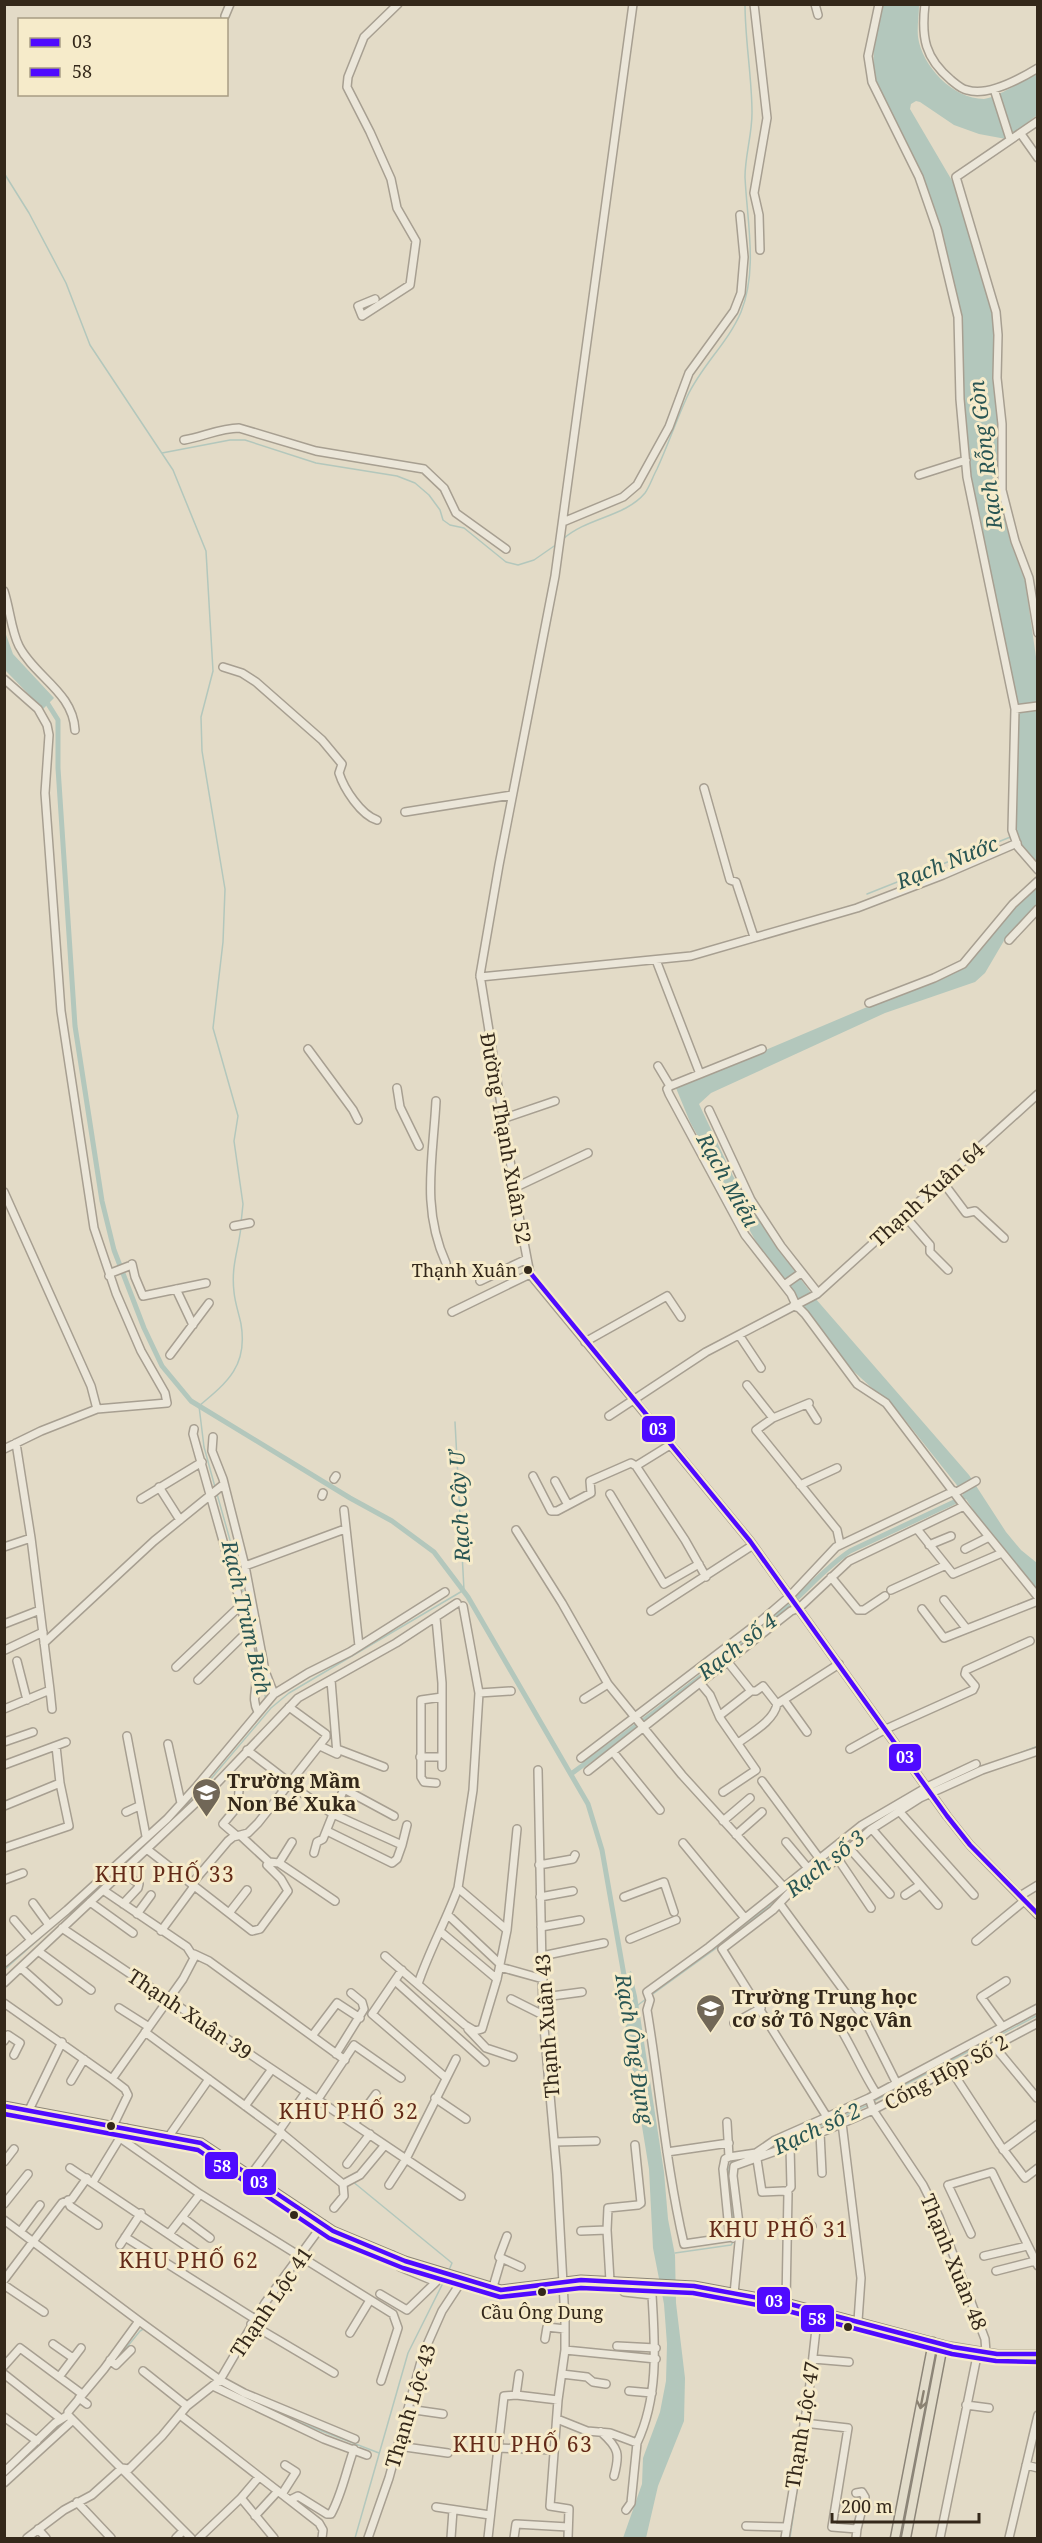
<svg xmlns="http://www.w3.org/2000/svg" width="1042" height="2543" font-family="'Noto Serif',serif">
	<rect width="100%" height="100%" fill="#e3dbc7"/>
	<!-- water -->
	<path fill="#b3c7bc" d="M883,5H919C919,15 917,26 918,37C922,66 953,99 984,99C997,98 1025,79 1037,72V115L1006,139L979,134L954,125L920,102L916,101L911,104L910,109L954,184L991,307L995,336L993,365L998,412V491L1010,541L1025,581L1037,664V863L1021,846L1015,824L1017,712L969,476L962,404L960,314L930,195L876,84C870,56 876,33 883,5Z
		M4,629L13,654L54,698L43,709L5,670Z
		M1037,883V905L1005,939L985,973L975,982L885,1013L711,1093L699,1104L733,1176L774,1244L815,1298L969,1475L1006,1532L1021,1550L1037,1563V1592L986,1529L956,1484L901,1415L848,1366L760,1249L690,1122L676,1088L964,966L1000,921Z
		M631,1971L637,1996L664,2172L668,2219L675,2255L676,2303L685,2378L684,2421L658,2486L646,2538H623L642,2484L643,2458L660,2412L666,2381L667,2344L664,2304L653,2248L649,2169L618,1980Z"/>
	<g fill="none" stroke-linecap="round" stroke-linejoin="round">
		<!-- stream -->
		<path stroke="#b3c7bc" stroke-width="1.5" d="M4,173L29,213L66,283L90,345L173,470L206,551L213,671L201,717L202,751L225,889L223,942L213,1028L238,1116L234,1141L243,1204L241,1223
			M162,453L230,440H245L316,463L397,476L415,483L429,495L440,510L443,520L450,525L464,528L506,562L518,565L534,560L557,544
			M563,539C588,517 625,517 645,493C650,486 653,476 657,469C668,445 676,421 687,397C701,366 728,343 741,312C758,270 747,221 745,177C745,156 752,135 752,113C752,77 745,41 745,4
			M867,894L1013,836
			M215,1487L204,1447L199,1406C228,1382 248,1365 241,1324C239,1314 235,1303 234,1292C231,1266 238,1252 241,1227
			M217,1494L239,1572L266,1700
			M960,1776L1038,1746
			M174,1816L204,1787L271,1708L289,1693L464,1590L455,1422
			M873,1824L884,1816
			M803,1879L860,1834
			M4,1970L57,1923
			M650,1996L722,1944L780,1897
			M638,2005L646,1999
			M872,2102L1038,2015
			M763,2152L868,2105
			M352,2181L452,2263L449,2270
			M735,2234L728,2169L732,2161L744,2158
			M675,2253L731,2245L735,2239
			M118,2358L140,2331L145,2328
			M220,2385L240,2395
			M245,2397L301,2423L379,2453
			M355,2538L408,2353L446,2277
			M790,2538L801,2462"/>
		<!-- canal -->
		<path stroke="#b3c7bc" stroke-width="5" d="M48,704L58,720V768L75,1026L102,1201L114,1250L144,1328L162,1366L191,1401L350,1498L392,1521L434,1552L468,1597L588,1804L602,1850L625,1981
			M571,1774C643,1721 716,1667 785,1609C807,1590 826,1567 850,1551L969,1495"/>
		<defs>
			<path id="minor" d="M633,4L555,576L499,865L480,975L519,1216L530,1274L750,1541L947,1816L970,1845L1038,1915
				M754,4L767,118L754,193L759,215L760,250
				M815,4L818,15
				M879,4L868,56L872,82L919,177L937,229L958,317L960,399L967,477L1015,709L1012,830L1018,847L1038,870
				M925,4C921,38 925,58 951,80C956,84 961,89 967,90C988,97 1020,79 1038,68
				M225,16L230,4
				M994,89L1010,139
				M1038,121L956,177L996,312L998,335L997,378L1002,424V490L1015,541L1029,578L1038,633
				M1021,134L1038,158
				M375,299L358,306L362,316L410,285L416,241L397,208L391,179L370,132L347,87L348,77L364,37L398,4
				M184,440C202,437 221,428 239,428L316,451L424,469L444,488L456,513L506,549
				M919,475L966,460
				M563,522L623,497L637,485L669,427L689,373L734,311L741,293L744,257L740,215
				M4,591C10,609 11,630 19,646C35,677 73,692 75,730
				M223,667L242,673L256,682L322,740L342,764L339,773C344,789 361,815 377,820
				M4,679L38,709L47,725L49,735L45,793L61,1011L94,1228L116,1293L141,1351L165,1393L167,1403L97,1409L41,1431L4,1449
				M1015,709L1038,706
				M704,788L730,880L736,882L754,937
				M405,812L512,795
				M1009,940L1038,909
				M656,960L700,1074
				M480,977L691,956L857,908L943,875L1017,843
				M869,1003L934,978L963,964L1013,904L1038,881
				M308,1049L353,1110L358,1120
				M658,1066L670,1086L667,1089L669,1094L745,1235L791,1294L796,1305
				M670,1086L762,1049
				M397,1088L400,1107L419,1146
				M436,1101C433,1159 421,1208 446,1263
				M709,1110L751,1200L781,1246L818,1293
				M502,1119L555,1101
				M942,1181L966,1213L975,1211L1004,1238
				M514,1188L588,1153
				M4,1192L91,1386L97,1409
				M904,1215L930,1245V1252L948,1270
				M234,1226L250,1223
				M132,1264L135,1277L143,1296L206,1283
				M109,1276L111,1273L129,1266
				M480,1281L527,1259
				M784,1285L801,1273
				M176,1289L193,1325
				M793,1306L799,1308L805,1314L857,1384L886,1403L964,1506L1038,1597
				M452,1312L530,1274
				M739,1335L761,1368
				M585,1342L667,1296L681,1317
				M170,1355L209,1303
				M747,1385L773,1418
				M809,1403L773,1418L756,1430L837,1530L840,1544
				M807,1404L817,1420
				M609,1416L706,1352L817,1294L1038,1094
				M194,1429L193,1434L241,1605L256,1677C257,1691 251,1698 258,1712
				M213,1437L212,1451L223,1479L245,1566L265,1671L274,1694L308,1673L350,1652L445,1592
				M670,1445L636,1466L685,1540L706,1577
				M533,1476L551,1511H557L591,1493L590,1481L631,1463L636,1466
				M334,1479L336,1476
				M555,1481L568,1505
				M800,1485L837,1468
				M159,1487L180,1520
				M955,1493L976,1481
				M610,1494L664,1584L699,1564
				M322,1496L323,1493
				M141,1499L202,1462
				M344,1510L359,1646
				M917,1529L953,1574L1002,1553
				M516,1530L562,1603L608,1684
				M929,1545L951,1536
				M4,1547L31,1538L16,1443
				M965,1549L989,1537
				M245,1566L345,1529
				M831,1577L858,1610H864L885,1596
				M891,1590L944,1566
				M944,1600L966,1628
				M463,1606L479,1693L511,1691
				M922,1609L944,1638L1038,1601
				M651,1611L753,1545
				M436,1618L442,1683V1767
				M4,1624L40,1610
				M44,1643L154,1541L224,1484
				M5,1650L43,1632
				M17,1661L27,1700
				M176,1667L241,1605
				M198,1680L246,1633
				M700,1683L710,1695L720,1718L756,1770L723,1792
				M50,1690L52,1709
				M751,1691H756L763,1686L777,1704
				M584,1699L608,1684L682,1775L783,1886
				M784,1700L807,1732
				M4,1709L50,1690L31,1538
				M719,1716L751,1691L727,1661
				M127,1736L146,1836
				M4,1742L33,1732
				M738,1743C751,1733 774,1721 777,1704L839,1664
				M168,1744L181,1803
				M320,1746L337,1754L331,1680
				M337,1749L384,1767
				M850,1749L886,1729L973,1690L975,1686L965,1674L966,1670L1030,1641
				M247,1750L290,1783
				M1038,1751L982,1770L920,1798L870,1830L838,1859L790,1892L773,1910L722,1949L827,2117L869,2098L1038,2008
				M613,1752L660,1810
				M420,1757H442
				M581,1758L762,1620L790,1596L836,1547L954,1491
				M4,1765L66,1742
				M538,1770L543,2016L557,2174L565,2320V2350L558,2400L550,2506L569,2509L568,2538
				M588,1771L791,1611L799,1608L849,1561L964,1506
				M762,1781L819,1858
				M436,1783L424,1782L421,1777V1700L442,1697
				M289,1784L333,1814L344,1789L394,1816
				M4,1806L60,1783L56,1746
				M899,1811L974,1895
				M126,1812L139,1806
				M723,1821L750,1798
				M872,1829L938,1905
				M736,1835L762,1812
				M237,1836L223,1824L238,1806L239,1790
				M241,1836L269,1862L279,1863L292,1842
				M786,1842L807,1867
				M683,1843L744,1917
				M402,1845L407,1825
				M4,1848L69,1826L60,1783
				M850,1849L890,1894
				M148,1850L252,1931L260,1929L288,1891L281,1879L267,1865L269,1862
				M314,1853L317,1842L323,1839L333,1814L402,1845L397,1859L392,1863L327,1831
				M838,1859L871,1908
				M279,1863L335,1901
				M539,1865L573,1859L575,1855
				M122,1872L139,1884L138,1888L123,1904
				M4,1880L23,1873
				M103,1890L187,1947L194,1958L183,1979L112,2079L125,2089L128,2095L113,2126
				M905,1895L920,1885
				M1020,1896L1038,1885
				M540,1897L573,1891
				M624,1897L664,1882L674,1912
				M90,1902L133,1933
				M33,1903L49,1925
				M780,1904L864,2018L896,2082
				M229,1913L247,1890
				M137,1914L151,1895
				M448,1915L500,1964
				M14,1920L31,1940
				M541,1927L580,1920
				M62,1928L461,2196
				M507,1930L517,1829
				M161,1931L192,1889L195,1880L228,1841L233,1837L248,1833L258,1823L326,1737V1734L289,1707
				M441,1932L497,1979
				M630,1939L676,1920
				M976,1941L1024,1901
				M38,1951L91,1990
				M194,1954L209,1961L345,2060
				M385,1956L465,2025L475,2031L482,2029L497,1979L507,1930L458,1888L473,1790L479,1693
				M542,1956L604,1943
				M4,1963L67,1910L167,1819L197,1786L274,1694
				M500,1967L543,1979
				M21,1968L58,2001
				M402,1970L372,2014L445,2077
				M395,1981L485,2062
				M4,1983L218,1782L298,1698L396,1643L457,1603
				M418,1984C429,1951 446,1921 458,1888
				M544,1997L582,1992
				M511,1999L545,2016
				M4,2003L112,2079
				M119,2008L149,2027
				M734,2023L761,2008
				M839,2026C853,2049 862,2071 876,2093
				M1002,2026L981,1997L1006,1981
				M468,2029L486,2048L513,2057
				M145,2032L279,2131L343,2184L344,2196L334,2208
				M312,2036L337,2003L360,2018
				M4,2041L8,2035L20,2043L14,2055
				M994,2046L1037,2098
				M336,2054L364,2009L362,2002L351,1993
				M951,2070L1000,2145L1025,2178L1038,2168
				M71,2081L84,2059
				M435,2098L466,2119
				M869,2098L873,2110L923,2185L939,2217L985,2339L986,2352
				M318,2099L354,2045L401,2078
				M245,2106L272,2069
				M29,2110L62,2042
				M727,2122L729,2157
				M842,2123L861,2278L858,2321
				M354,2124L376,2094
				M279,2131L306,2092
				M820,2133L822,2173
				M169,2136L209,2079
				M120,2138L200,2194L393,2314L398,2328L381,2381
				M555,2142L596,2141
				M1003,2150L1038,2124
				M667,2152L729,2143
				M756,2153L762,2192L784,2191L788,2193L786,2303
				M729,2157L756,2153L775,2140L827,2117
				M729,2157L725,2159L723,2169L729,2230L733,2238
				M4,2162L14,2149
				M347,2164L370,2134
				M70,2168L201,2256
				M250,2176L282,2133
				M93,2182L126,2128
				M343,2184L360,2175L385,2145
				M389,2185L406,2159L456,2059
				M787,2191L791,2187L790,2146L873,2110L1038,2023
				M68,2200L70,2206L98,2225
				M4,2204L28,2174
				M182,2217L210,2238
				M4,2220L139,2321L104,2369L68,2412V2415L191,2538
				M787,2226H812
				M607,2230L608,2208L638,2205L641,2203L635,2145
				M581,2231L607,2230L610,2281
				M20,2232L40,2205
				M169,2234L200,2194
				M971,2234L948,2185L992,2172L1038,2266
				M507,2236L499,2257L521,2267
				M125,2237L255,2319
				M732,2237L684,2244C666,2167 660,2088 647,2010L650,2000L647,1992L709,1947L862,1825L927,1787L976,1764
				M120,2245L141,2213
				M984,2256L1027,2246
				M996,2271L1035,2261
				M4,2280L62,2203L72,2199L87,2178
				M4,2285L44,2312
				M493,2287L501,2260
				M380,2294L407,2310L436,2282L400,2267L392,2255
				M734,2294L740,2232L733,2176L734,2166L790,2146
				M139,2321L220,2380L244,2393L355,2439
				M251,2324L334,2373
				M350,2333L370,2300
				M545,2339L547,2327L565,2329
				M53,2344L73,2358
				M943,2345L997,2354H1038
				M617,2346L656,2348
				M565,2350L656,2359
				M813,2359L849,2362
				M110,2360L116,2365L131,2350
				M4,2366L20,2348L82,2394
				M143,2371L187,2406
				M4,2374L61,2419
				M519,2374L516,2395L558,2400
				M562,2374L587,2377L593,2382L606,2384
				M59,2377L81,2348
				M215,2387L324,2439L367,2455
				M629,2391L652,2393
				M79,2398L87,2404
				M966,2405L989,2408
				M408,2409L443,2414
				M180,2415L319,2523L323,2530L322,2538
				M4,2417L37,2441
				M557,2419L587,2431L610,2433L637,2443C659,2396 655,2345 652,2295L624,2292L621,2285L623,2282
				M804,2423L848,2428L832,2527L857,2529L865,2497L862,2492L856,2493
				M601,2432C619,2448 620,2454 614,2476
				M398,2446L448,2453
				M498,2448L504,2396L516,2395
				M1026,2465L1038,2468
				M4,2472L55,2423L68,2415
				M259,2477L241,2498L274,2538
				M4,2483L73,2420
				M282,2494L296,2472L285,2465
				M290,2500L298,2496L327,2514H331C342,2494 346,2471 354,2449
				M77,2502L111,2538
				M436,2507L490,2515
				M626,2510L631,2503L637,2443
				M255,2516L278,2491
				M746,2526L787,2527
				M38,2529L46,2538
				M27,2538L64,2510L92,2495L122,2468L129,2469L162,2436L187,2406L220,2380L265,2303L323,2224
				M176,2538L183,2531
				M199,2538L241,2498
				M368,2538L389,2478L423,2354L442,2311L463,2279
				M451,2538L453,2510
				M488,2538L498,2448L554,2450
				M514,2538L516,2524L568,2527
				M785,2538L808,2401L818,2311
				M856,2538L857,2529
				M940,2538L978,2351
				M1009,2538L1038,2415"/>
			<path id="major" d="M4,2106L201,2143L333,2231L405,2261L501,2290L581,2280L694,2286L786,2303L943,2345L906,2538
				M895,2538L933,2342"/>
		</defs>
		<!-- minor casing -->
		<use href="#minor" stroke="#a79f91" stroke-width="10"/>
		<!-- major casing -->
		<use href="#major" stroke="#8c8578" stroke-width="11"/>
		<!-- minor -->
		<use href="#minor" stroke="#ebe6d9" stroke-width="7"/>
		<!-- major -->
		<use href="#major" stroke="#e2dcca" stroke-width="8"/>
		<defs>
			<path id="bus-1" d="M528,1270L750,1541L947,1816L970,1845L1038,1914
				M4,2106L201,2143L333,2231L405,2261L501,2290L581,2280L694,2286L786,2303L953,2347L997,2354H1038"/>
			<path id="bus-2" d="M4,2114L198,2150L329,2238L403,2268L500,2297L581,2288L693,2293L784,2310L952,2354L996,2361L1038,2362"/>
		</defs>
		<!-- bus-1 casing -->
		<use href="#bus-1" stroke="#f6ebca" stroke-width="9"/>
		<!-- bus-2 casing -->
		<use href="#bus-2" stroke="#f6ebca" stroke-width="9"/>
		<!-- bus-1 -->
		<use href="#bus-1" stroke="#4f0aff" stroke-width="4.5"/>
		<!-- bus-2 -->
		<use href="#bus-2" stroke="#4f0aff" stroke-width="4.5"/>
	</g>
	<!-- one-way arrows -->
	<defs><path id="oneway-shaft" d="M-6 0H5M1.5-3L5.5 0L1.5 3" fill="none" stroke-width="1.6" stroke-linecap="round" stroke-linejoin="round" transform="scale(1.5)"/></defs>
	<use stroke="#8b8272" href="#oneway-shaft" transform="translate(922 2400) rotate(101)"/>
	<!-- icons -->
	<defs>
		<symbol id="school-pin" viewBox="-11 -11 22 30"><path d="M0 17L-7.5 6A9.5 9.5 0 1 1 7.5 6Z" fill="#716757" stroke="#f6ebca"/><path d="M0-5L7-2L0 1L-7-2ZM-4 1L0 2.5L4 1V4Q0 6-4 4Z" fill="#fff"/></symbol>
	</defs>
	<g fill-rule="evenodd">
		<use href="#school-pin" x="190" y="1776" width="33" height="45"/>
		<use href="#school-pin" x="694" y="1992" width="33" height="45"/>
	</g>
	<!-- markers -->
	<g fill="#34281a" stroke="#f6ebca" stroke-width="2">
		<circle cx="528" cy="1270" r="5"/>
		<circle cx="111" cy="2126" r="5"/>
		<circle cx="294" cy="2215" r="5"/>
		<circle cx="542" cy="2292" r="5"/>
		<circle cx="848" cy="2327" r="5"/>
	</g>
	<g text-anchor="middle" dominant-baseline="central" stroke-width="6" stroke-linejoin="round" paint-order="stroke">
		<!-- bus labels -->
		<g font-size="18" fill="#34281a" stroke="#f6ebca" text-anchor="end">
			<text x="517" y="1270">Thạnh Xuân</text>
			<text x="542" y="2312" text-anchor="middle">Cầu Ông Dung</text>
		</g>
		<!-- street labels -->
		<g font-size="20" fill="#34281a" stroke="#f6ebca">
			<text transform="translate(506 1138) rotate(80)">Đường Thạnh Xuân 52</text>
			<text transform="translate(927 1194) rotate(-42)">Thạnh Xuân 64</text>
			<text transform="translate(190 2014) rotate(34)">Thạnh Xuân 39</text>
			<text transform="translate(547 2026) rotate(-94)">Thạnh Xuân 43</text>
			<text transform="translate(946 2072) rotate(-28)">Cống Hộp Số 2</text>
			<text transform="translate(954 2262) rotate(68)">Thạnh Xuân 48</text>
			<text transform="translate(271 2302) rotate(-56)">Thạnh Lộc 41</text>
			<text transform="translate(410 2406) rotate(-73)">Thạnh Lộc 43</text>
			<text transform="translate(802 2425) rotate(-81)">Thạnh Lộc 47</text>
		</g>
		<!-- poi labels -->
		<g font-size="20" font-weight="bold" fill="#34281a" stroke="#f6ebca" text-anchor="start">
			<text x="227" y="1780">Trường Mầm<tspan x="227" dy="23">Non Bé Xuka</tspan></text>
			<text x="732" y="1996">Trường Trung học<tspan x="732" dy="23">cơ sở Tô Ngọc Vân</tspan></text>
		</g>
		<!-- water labels -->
		<g font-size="21" font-style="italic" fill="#285553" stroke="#f6ebca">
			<text transform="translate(985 455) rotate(-97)">Rạch Rỗng Gòn</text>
			<text transform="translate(947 862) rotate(-22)">Rạch Nước</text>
			<text transform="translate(728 1180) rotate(61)">Rạch Miễu</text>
			<text transform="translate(459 1506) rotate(-93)">Rạch Cây Ư</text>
			<text transform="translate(247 1617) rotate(77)">Rạch Trùm Bích</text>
			<text transform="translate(737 1646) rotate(-38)">Rạch số 4</text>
			<text transform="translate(825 1863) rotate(-38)">Rạch số 3</text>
			<text transform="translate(635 2049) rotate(81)">Rạch Ông Đụng</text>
			<text transform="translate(817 2128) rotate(-25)">Rạch số 2</text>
		</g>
		<!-- neighbourhood labels -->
		<g font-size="21" letter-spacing="1.5" fill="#632a18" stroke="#f6ebca">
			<text x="165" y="1874">KHU PHỐ 33</text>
			<text x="349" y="2111">KHU PHỐ 32</text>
			<text x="779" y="2229">KHU PHỐ 31</text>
			<text x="189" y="2260">KHU PHỐ 62</text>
			<text x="523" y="2444">KHU PHỐ 63</text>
		</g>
	</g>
	<g stroke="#f6ebca" stroke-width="2">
		<rect x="641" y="1415" width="35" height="28" rx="6" fill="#4f0aff"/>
		<rect x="888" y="1743" width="34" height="29" rx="6" fill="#4f0aff"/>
		<rect x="204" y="2151" width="35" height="29" rx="6" fill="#4f0aff"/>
		<rect x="242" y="2168" width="35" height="28" rx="6" fill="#4f0aff"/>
		<rect x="756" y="2286" width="35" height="29" rx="6" fill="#4f0aff"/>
		<rect x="800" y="2304" width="35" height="29" rx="6" fill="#4f0aff"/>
	</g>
	<g font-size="16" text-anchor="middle" font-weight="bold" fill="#fff">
		<text x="658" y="1435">03</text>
		<text x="905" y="1763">03</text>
		<text x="222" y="2172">58</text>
		<text x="259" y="2188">03</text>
		<text x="774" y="2307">03</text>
		<text x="817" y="2325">58</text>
	</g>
	<!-- border -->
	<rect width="1042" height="2543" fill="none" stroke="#34281a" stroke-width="12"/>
	<!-- legend -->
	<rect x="18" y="18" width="210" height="78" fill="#f6ebca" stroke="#a89d84" stroke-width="1.5"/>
	<rect x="30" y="38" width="30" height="9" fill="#4f0aff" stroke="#a89d84" stroke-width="1.5"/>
	<text x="72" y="48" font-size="18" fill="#34281a">03</text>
	<rect x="30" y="68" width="30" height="9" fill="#4f0aff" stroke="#a89d84" stroke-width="1.5"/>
	<text x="72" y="78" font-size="18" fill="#34281a">58</text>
	<!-- scale -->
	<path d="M832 2513v9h147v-9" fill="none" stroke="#34281a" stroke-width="3"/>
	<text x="841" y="2513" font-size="18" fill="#34281a" stroke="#f6ebca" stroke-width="4.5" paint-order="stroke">200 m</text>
</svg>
